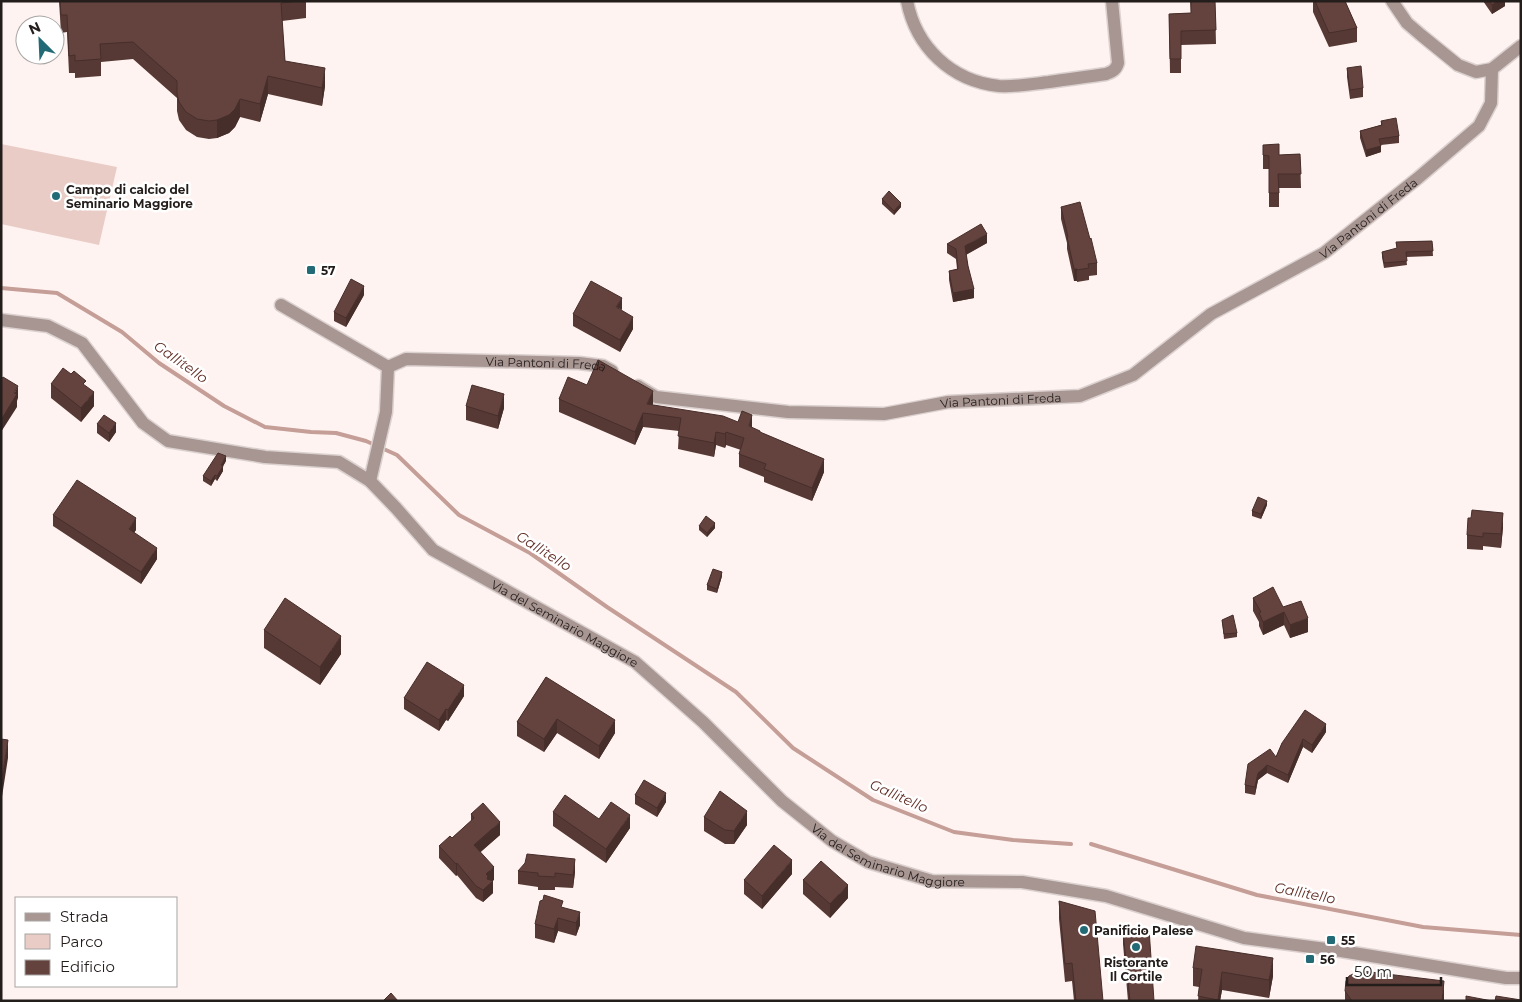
<svg xmlns="http://www.w3.org/2000/svg" width="1522" height="1002" font-family="Montserrat,sans-serif">
	<rect width="100%" height="100%" fill="#fef3f1"/>
	<!-- green -->
	<path fill="#eaccc7" d="M1,144L117,167L99,245L1,224Z"/>
	<g fill="none" stroke-linecap="round" stroke-linejoin="round">
		<!-- stream -->
		<path stroke="#c49e97" stroke-width="4" d="M1,288L57,293L122,332L159,363L224,406L265,427L311,432L336,433L366,441L397,455L459,515L530,553L607,607L736,692L793,748L873,800L954,832L1013,840L1071,844
			M1091,844L1257,895L1423,927L1521,935"/>
		<defs>
			<g id="street">
				<path d="M907,1C916,47 951,81 999,86C1016,87 1032,84 1049,82C1068,79 1087,77 1106,74C1112,72 1116,70 1118,63L1112,1"/>
				<path d="M1392,1L1407,23L1421,35L1458,65L1476,72L1492,69L1521,46"/>
				<path d="M281,305L388,367L386,412L370,481"/>
				<path id="s1" d="M1,320L48,326L82,343L143,423L168,441L265,457L339,462L370,481L396,508L433,550L635,662L703,722L782,801L832,841L868,862L932,881L1022,882L1106,896L1244,938L1341,951L1506,978H1521"/>
				<path id="s2" d="M388,367L406,359L579,363L603,366L612,371"/>
				<path id="s3" d="M638,386L656,397L788,412L884,414L948,402L1080,396L1133,375L1211,314L1324,253L1418,178L1479,126L1491,103L1492,69"/>
			</g>
		</defs>
		<!-- street casing -->
		<use href="#street" stroke="#dbd1cf" stroke-width="15"/>
		<!-- street -->
		<use href="#street" stroke="#a89693" stroke-width="12"/>
	</g>
	<!-- wall -->
	<path fill="#563934" d="M59,1H306V18L282,21L285,61L325,86L322,106L268,94L260,122L240,117L235,127L229,133L217,138L209,139L197,137L186,130L179,120L177,111V98L133,59L101,62V76L75,78V73H69L67,32L61,33Z
		M1190,1H1215L1216,44L1181,45V73H1170L1169,14L1191,13Z
		M1313,1H1345L1357,28V42L1329,47L1313,12Z
		M1483,1H1505V6L1492,14Z
		M1347,68L1363,88V97L1350,99L1347,77Z
		M1381,121L1399,136V143L1381,145V152L1366,157L1360,138V131L1381,125Z
		M1263,145L1279,155L1300,154L1301,188H1279V207H1269V169H1263Z
		M882,199L901,207L894,215L882,204Z
		M1061,207L1097,263V275L1089,276V280L1077,282V281H1074L1067,249V243L1061,219Z
		M1432,241L1433,256L1406,257L1407,265L1384,268L1382,257V252L1397,249L1396,242Z
		M987,243L966,255L974,298L953,302L949,280V271L957,269L956,259L947,253V244Z
		M364,295L346,327L334,321V312Z
		M573,314L633,329L620,352L573,326Z
		M51,384L94,406L81,422L51,398Z
		M587,385L653,405L752,428L824,472L812,501L764,482V477L739,467V454L741,450L726,445L725,448L716,445L714,457L678,449L679,431L643,427L635,445L559,412V399Z
		M466,406L504,408L498,429L466,420Z
		M97,424L116,432L109,442L97,433Z
		M226,461L223,466V471L217,481L215,479L211,486L203,481V476Z
		M1267,505L1261,519L1252,516V511Z
		M53,515L136,530L134,532L157,559L141,584L53,526Z
		M1471,518L1503,527L1501,548L1483,546V550L1467,549V535Z
		M699,526L715,528L707,537L699,530Z
		M722,576L717,593L707,590V585Z
		M1253,598L1283,607L1308,632L1290,638L1284,625L1263,635L1259,626V622L1253,611Z
		M1222,620L1237,633V637L1224,639Z
		M264,630L341,654L320,685L264,648Z
		M546,677L615,733L599,759L557,733L544,752L517,736V722Z
		M464,696L448,721L446,720L439,731L404,709V698Z
		M1326,732L1312,753L1303,747L1288,783L1267,773L1258,780L1255,795L1245,793V785L1276,757L1282,743Z
		M635,795L666,802L657,817L635,804Z
		M553,812L599,819L630,828L606,863L553,826Z
		M471,814L500,835L480,852L494,880H493V893L483,902L476,898L457,875L456,876L439,858V846L452,838L471,821Z
		M704,817L747,825L734,844H725L704,831Z
		M518,871L575,872L573,888L555,887V890H538V887L518,884Z
		M792,874L762,909L744,894V880Z
		M803,880L848,898L830,918L803,894Z
		M1059,901L1103,1001H1074L1072,981L1065,982L1059,919Z
		M563,907L580,925L576,936L558,931L554,943L535,938V924Z
		M1123,932L1154,1001H1128L1123,944Z
		M1193,968L1273,976L1269,998L1222,990L1220,1001H1198L1199,987L1193,986Z
		M1345,991L1444,994V1001H1345Z"/>
	<!-- shaded-wall -->
	<path fill="#462e2b" d="M1498,1H1505V6L1492,14V5Z
		M325,68V86L322,106V88Z
		M268,76V94L260,122V104Z
		M240,99V117L235,127L229,133L217,138V120Z
		M1381,146V152L1366,157V150Z
		M901,203V207L894,215V211Z
		M987,234V243L965,255V246Z
		M1074,269H1077V281H1074Z
		M364,286V295L346,327V318Z
		M974,289V298L953,302V293Z
		M622,298V310L616,307Z
		M633,317V329L620,352V340Z
		M18,386V398L17,401V407L1,432V420Z
		M653,391V404L648,414L647,404Z
		M94,392V406L81,422V408Z
		M504,394V408L498,429V416Z
		M643,413V427L635,445V432Z
		M752,415V428L749,426Z
		M116,423V432L109,442V433Z
		M716,432V445L714,457V443Z
		M726,432V445L725,448V434Z
		M226,456V461L221,470V465Z
		M824,459V472L812,501V488Z
		M223,466V471L217,481V476Z
		M215,475V479L211,486V481Z
		M1267,501V505L1261,519V514Z
		M1503,513V527L1501,548V534Z
		M136,518V530L129,540V529Z
		M715,523V528L707,537V533Z
		M157,548V559L141,584V572Z
		M722,572V576L717,593V589Z
		M1284,612V625L1263,635V622Z
		M1308,618V632L1290,638V625Z
		M341,636V654L320,685V667Z
		M464,685V696L448,721V710Z
		M446,709V720L439,731V720Z
		M557,719V733L544,752V739Z
		M615,720V733L599,759V746Z
		M1326,724V732L1312,753V745Z
		M1303,739V747L1288,783V775Z
		M8,740V758L1,803V785Z
		M1267,765V773L1258,780L1255,795V787L1258,773Z
		M666,793V802L657,817V808Z
		M747,811V825L734,844V831Z
		M630,815V828L606,863V849Z
		M500,822V835L474,858V845Z
		M575,859V872L573,888V875Z
		M792,860V874L762,909V896Z
		M457,863V875L456,876V864Z
		M494,867V880L488,885L493,881V893L483,902V890L486,874Z
		M848,885V898L830,918V904Z
		M580,912V925L576,936V923Z
		M558,918V931L554,943V929Z
		M1273,958V976L1269,998V980Z
		M1222,972V990L1220,1001H1218Z
		M1444,981V1001H1442Z"/>
	<!-- building -->
	<path fill="#64423d" stroke="#462e2b" d="M60,1H300L281,3L285,61L325,68L322,88L268,76L260,104L240,99L235,109L229,115L217,120L209,121L197,119L186,112L179,102L177,94V81L133,42L100,44L101,59L75,61V55L69,56L67,15H61Z
		M1191,1H1215L1216,30L1181,31V59H1170L1169,14L1191,13Z
		M1315,1H1345L1357,28L1329,33Z
		M1489,1H1498L1492,5Z
		M1361,66L1363,88L1350,90L1347,68Z
		M1396,118L1399,136L1379,139L1381,146L1366,150L1360,131L1382,125L1381,121Z
		M1279,144V155L1300,154L1301,174H1278L1279,193H1269V156L1263,155V145Z
		M889,191L901,203L894,211L882,199Z
		M1080,202L1090,239L1091,238L1097,263L1088,264L1089,268L1077,270V269H1074L1067,237H1068L1061,207Z
		M981,224L987,234L965,246L968,266L974,289L953,293L949,271L958,269L956,249L947,244Z
		M1432,241L1433,251L1406,252L1407,261L1384,263L1382,252L1397,248L1396,242Z
		M351,279L364,286L346,318L334,312Z
		M591,281L622,298L616,307L633,317L620,340L573,314Z
		M598,360L600,361L653,391L647,404L723,416L738,422L742,411L752,415L749,426L760,431V432L824,459L812,488L764,469L766,464L739,454L744,438L726,432L725,434L716,432L714,443L678,436L681,418L643,413L635,432L559,399L568,377L587,385Z
		M63,368L71,374L74,371L86,381L83,384L94,392L81,408L51,384Z
		M3,377L18,386L14,393L17,394L1,420V380Z
		M472,385L504,394L498,416L466,406Z
		M104,415L116,423L109,433L97,424Z
		M218,453L226,456L221,465L223,466L217,476L215,475L211,481L203,476Z
		M77,480L136,518L129,529L157,548L141,572L53,515Z
		M1258,497L1267,501L1261,514L1252,511Z
		M1472,510L1503,513L1501,534L1483,533V537L1467,535L1468,518H1471Z
		M706,516L715,523L707,533L699,526Z
		M713,569L722,572L717,589L707,585Z
		M1273,587L1283,607L1301,601L1308,618L1290,625L1284,612L1263,622L1259,613L1261,612L1253,598Z
		M285,598L341,636L320,667L264,630Z
		M1233,615L1237,633L1224,634L1222,620Z
		M427,662L464,685L448,710L446,709L439,720L404,698Z
		M546,677L615,720L599,746L557,719L544,739L517,722Z
		M1305,710L1326,724L1312,745L1303,739L1288,775L1267,765L1258,773L1255,787L1245,785L1248,764L1270,749L1276,757L1282,743Z
		M1,739L8,740L1,785Z
		M644,780L666,793L657,808L635,795Z
		M720,791L747,811L734,831L725,830L704,817Z
		M565,795L599,819L611,802L630,815L606,849L553,812Z
		M483,803L500,822L474,845L494,867L486,874L488,876L487,879L493,881L483,890L476,886L457,863L456,864L439,846L450,836L452,838L474,818L471,814Z
		M774,845L792,860L762,896L744,880Z
		M527,854L575,859L573,875L555,873V877L538,876V873L518,871L525,863Z
		M821,861L848,885L830,904L803,880Z
		M544,895L563,901L561,907L580,912L576,923L558,918L554,929L535,924L540,901L543,900Z
		M1059,901L1095,911L1103,1001H1076L1072,963L1065,964Z
		M1149,929L1154,1001H1130L1123,932Z
		M1196,946L1273,958L1269,980L1222,972L1218,1000L1198,996L1202,969L1193,968Z
		M1362,971L1444,981L1442,1001H1352L1345,991L1346,981L1349,976L1357,972Z
		M391,993L398,1001H383Z
		M1466,996L1492,1001H1466Z
		M1496,996L1521,1000V1001H1495Z"/>
	<!-- markers -->
	<g fill="#226b76" stroke="#fff" stroke-width="2">
		<circle cx="56" cy="196" r="5"/>
		<rect x="306" y="265" width="10" height="10" rx="2.5"/>
		<circle cx="1084" cy="930" r="5"/>
		<rect x="1326" y="935" width="10" height="10" rx="2.5"/>
		<circle cx="1136" cy="947" r="5"/>
		<rect x="1305" y="954" width="10" height="10" rx="2.5"/>
	</g>
	<g text-anchor="middle" dominant-baseline="central" stroke-width="5" stroke-linejoin="round" paint-order="stroke">
		<!-- poi labels -->
		<g font-size="12" font-weight="bold" fill="#231d1b" stroke="#fff" text-anchor="start">
			<text x="66" y="189">Campo di calcio del<tspan x="66" dy="14">Seminario Maggiore</tspan></text>
			<text x="321" y="270">57</text>
			<text x="1094" y="930">Panificio Palese</text>
			<text x="1341" y="940">55</text>
			<text x="1320" y="959">56</text>
			<text x="1136" y="962" text-anchor="middle">Ristorante<tspan x="1136" dy="14">Il Cortile</tspan></text>
		</g>
		<!-- street labels -->
		<g font-size="12" fill="#231d1b" stroke="#fff">
			<text stroke="none"><textPath href="#s3" startOffset="788">Via Pantoni di Freda</textPath></text>
			<text stroke="none"><textPath href="#s2" startOffset="160">Via Pantoni di Freda</textPath></text>
			<text stroke="none"><textPath href="#s3" startOffset="368">Via Pantoni di Freda</textPath></text>
			<text stroke="none"><textPath href="#s1" startOffset="670">Via del Seminario Maggiore</textPath></text>
			<text stroke="none"><textPath href="#s1" startOffset="1075">Via del Seminario Maggiore</textPath></text>
		</g>
		<!-- water labels -->
		<g font-size="14" font-style="italic" fill="#612d25" stroke="#fff">
			<text transform="translate(181 362) rotate(35)">Gallitello</text>
			<text transform="translate(544 551) rotate(32)">Gallitello</text>
			<text transform="translate(899 796) rotate(24)">Gallitello</text>
			<text transform="translate(1305 893) rotate(11)">Gallitello</text>
		</g>
	</g>
	<!-- border -->
	<rect width="1522" height="1002" fill="none" stroke="#231d1b" stroke-width="5"/>
	<!-- legend -->
	<rect x="15" y="897" width="162" height="90" fill="#ffffff" stroke="#a7a5a4"/>
	<rect x="25" y="913" width="25" height="8" fill="#a89693" stroke="#a7a5a4"/>
	<text x="60" y="922" font-size="15" fill="#231d1b">Strada</text>
	<rect x="25" y="934" width="25" height="15" fill="#eaccc7" stroke="#a7a5a4"/>
	<text x="60" y="947" font-size="15" fill="#231d1b">Parco</text>
	<rect x="25" y="960" width="25" height="15" fill="#64423d" stroke="#a7a5a4"/>
	<text x="60" y="972" font-size="15" fill="#231d1b">Edificio</text>
	<!-- north arrow -->
	<g transform="translate(40 40) rotate(336)"><circle r="24" fill="#ffffff" stroke="#a7a5a4"/>
	<path d="M0-4L9 19L0 12L-9 19Z" fill="#226b76"/>
	<text y="-8" font-size="14" font-weight="bold" text-anchor="middle" fill="#231d1b">N</text>
	</g>
	<!-- scale -->
	<path d="M1347 977v8h94v-8" fill="none" stroke="#231d1b" stroke-width="2.5"/>
	<text x="1354" y="977" font-size="15" fill="#231d1b" stroke="#ffffff" stroke-width="4" paint-order="stroke">50 m</text>
</svg>
